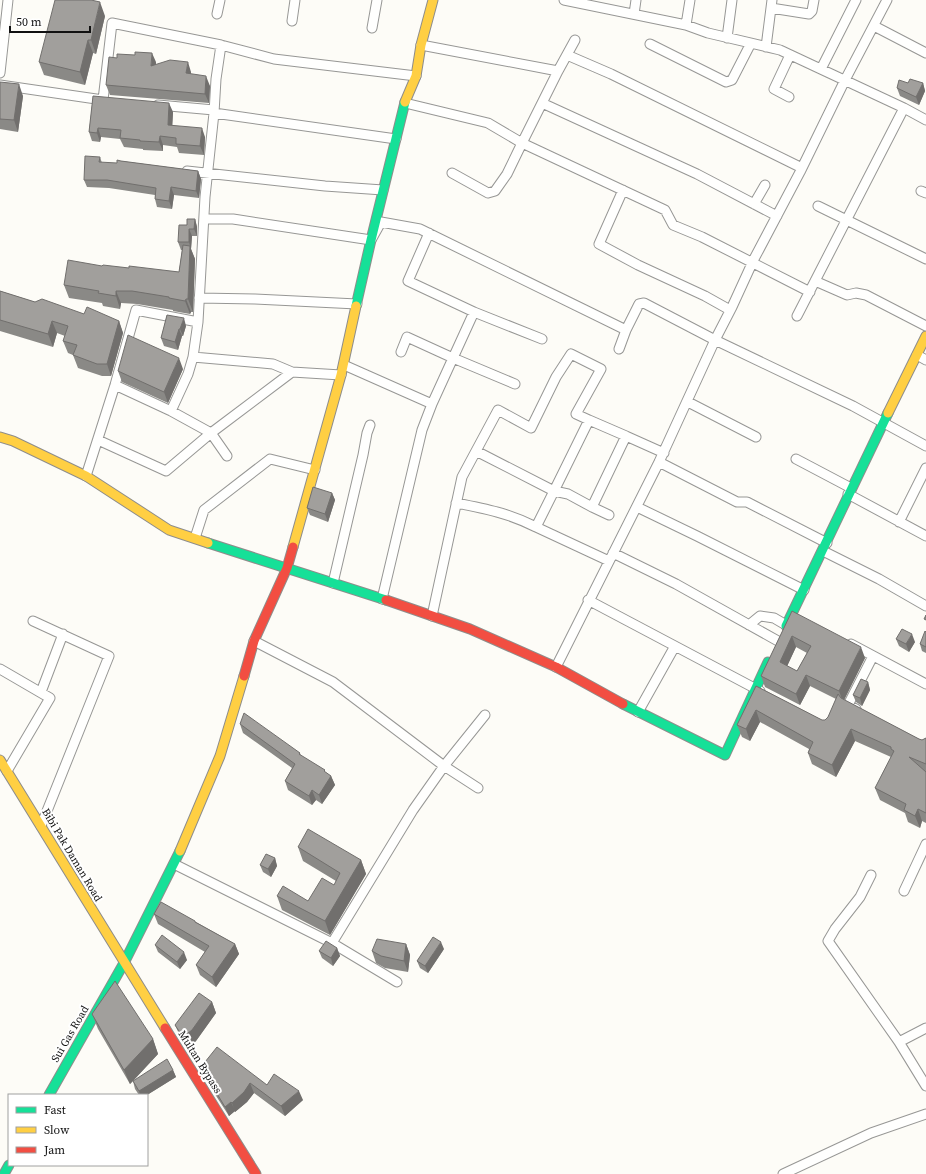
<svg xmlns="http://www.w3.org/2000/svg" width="926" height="1174" font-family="'Source Serif 4',serif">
	<rect width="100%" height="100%" fill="#fdfcf7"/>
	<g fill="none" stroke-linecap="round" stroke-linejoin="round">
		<defs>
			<path id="street" d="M564,0L686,25L708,33L780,50L904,108L815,281
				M771,8L809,14L812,11L814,0
				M217,14L220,0
				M634,14L636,0
				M292,21L295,0
				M686,25L690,0
				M874,26L926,53
				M372,28L377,0
				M727,38L732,0
				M650,44L726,82L732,80L751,43
				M766,47L772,0
				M567,55L611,74L802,168
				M821,69L856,0
				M558,71L575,40
				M0,73L8,0
				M0,85L103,100
				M789,97L774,89L790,55
				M103,100L112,23L221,45L274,59L416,76
				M405,103L488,123L522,143L558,71L421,45
				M542,103L697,174L777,216
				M158,105L214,110
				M904,108L926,120
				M214,113L396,139
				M187,171L325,186L383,190
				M452,173L488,193L495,191L507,174L522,143L665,210L673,225L702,237L810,292
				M623,190L599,244L638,265L705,296L730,310
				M921,191L926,193
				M754,204L765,185
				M818,206L926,259
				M204,219H233L371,240L381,222L420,229L626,330
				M429,233L408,281L474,312L432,404
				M199,298L255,299L357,304
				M474,312L542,339
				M797,316L815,281L847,295L856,293L866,295L926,326
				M619,349L626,330L639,304L644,303L715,340L853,406L926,446
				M401,352L407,337L453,358L515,384
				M917,355L926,360
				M193,357L273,364L292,372L341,375
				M344,365L432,404L422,430L382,599
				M115,385L171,411L211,433L227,456
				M688,402L756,437
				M171,411L188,374L193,357L198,322L205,197L214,113L216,79L221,45
				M589,420L626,436L592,507L609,515
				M626,436L664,453
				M98,440L166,471L211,433L292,372
				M796,459L851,488
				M659,462L737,502H747L827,543
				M86,476L115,385L136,310L198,322
				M848,494L926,536
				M456,503C487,509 508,513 536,527
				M592,507L568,494L554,491L536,527L609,561
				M637,507L697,536L804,590
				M899,522L926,468
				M195,538L204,510L270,459L315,470
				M823,551L879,579L926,606
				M613,553L676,584L778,641
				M333,583L363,455L367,433L370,425
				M588,600L760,691
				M432,616L462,477L498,410L531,428L556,377L571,354L601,369L576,414L589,420L554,491L476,451
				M33,621L109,656L41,826
				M749,625L760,616L774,618L786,625
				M254,641L333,682L444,766L478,788
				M851,644L926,684
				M556,667L659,462L715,340L732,307L754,259L800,172L845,80L887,0
				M0,669L50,698L7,771
				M41,692L63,634
				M856,709L848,705L873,656
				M638,712L675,646
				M174,864L332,943L397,982
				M871,875L860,897L835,929L828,941L899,1042L926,1086
				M904,891L926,844
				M332,943L413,810L444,766L485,715
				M899,1042L926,1028
				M783,1174L871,1133L926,1114"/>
			<path id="fast" d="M356,306L371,240L405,102
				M208,543L386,600
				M786,626L888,413
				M623,704L725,755L768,662
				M49,1095L124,963L180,851
				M4,1174L9,1165"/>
			<path id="slow" d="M405,102L416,76L421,45L433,0
				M888,413L926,336
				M0,437L13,441L86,476L169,530L208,543
				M293,547L341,375L356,306
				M0,760L165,1028
				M180,851L220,756L244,676"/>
			<path id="jam" d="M386,600L470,629L556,667L623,704
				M244,676L254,641L287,568L293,547
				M165,1028L256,1174"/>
		</defs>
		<!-- street casing -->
		<use href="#street" stroke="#979795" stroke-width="11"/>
		<!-- fast casing -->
		<use href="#fast" stroke="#8e8d8b" stroke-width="11"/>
		<!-- slow casing -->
		<use href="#slow" stroke="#8e8d8b" stroke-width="11"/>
		<!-- jam casing -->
		<use href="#jam" stroke="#8e8d8b" stroke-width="11"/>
		<!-- street -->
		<use href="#street" stroke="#fffffe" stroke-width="9"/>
		<!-- fast -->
		<use href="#fast" stroke="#16e098" stroke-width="9"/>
		<!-- slow -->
		<use href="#slow" stroke="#ffcf43" stroke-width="9"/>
		<!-- jam -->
		<use href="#jam" stroke="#f24e42" stroke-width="9"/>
	</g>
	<!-- wall -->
	<path fill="#8a8986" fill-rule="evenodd" d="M105,16L96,54L93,53L85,85L44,75L39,62Z
		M156,62V65L191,72V74L210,86L209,103L110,95L106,85Z
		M0,82L23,96L18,132L0,129Z
		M908,83H923L925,91L919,105L900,96L897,88Z
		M93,96L173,112L172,125L205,137L204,155L179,153L177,147L163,145V151L143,150V149L124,147L120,139L101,137L100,142L92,141L89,132Z
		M100,157L102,163H117L121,161L198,171L201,179L199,198L174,195L172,209L157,207L155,199V195L109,188L87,187L84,180Z
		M195,219L197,227V236H192L191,249L195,259L193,312H191L190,314L173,311V310L137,304L121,303L120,309L103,306L102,303L69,298L64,285L102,266L179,272L182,250H181L178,242L187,225Z
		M0,291L35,302L84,314L119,321L123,333L111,376H102L78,368L73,355L68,353L63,341L65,336L57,333L53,347L0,331Z
		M167,315L186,326L183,336H182L178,350L164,346L161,338Z
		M183,369L168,403L122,382L118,371Z
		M332,493L335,500L328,522L310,515L307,508Z
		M792,611L865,658L844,700L919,739L922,740L926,738V823L922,821L920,828L908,822L905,813L880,800L875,788L891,757L855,741L836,777L812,764L808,753L809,749L760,722L750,741L742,737L737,725L756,686L822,720H825L828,717L836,699L810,686L800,705L765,687L761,676ZM796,647L807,653L797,671L787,666Z
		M926,632V653L922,651L920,644Z
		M896,639L915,642L909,652L899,646Z
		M868,682L870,690L862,706L856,702L853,695Z
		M240,724L300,753L301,756L331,776L335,785L322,804L316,800L312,805L288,790L285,781L292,768L243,733Z
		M298,847L361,860L366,874L330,935L282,910L277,896L308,901L334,885L336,881L303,861Z
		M275,858L277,866L271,877L263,872L260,865Z
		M154,914L196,922L235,944L239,954L216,987L200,975L196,965L205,952L158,924Z
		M406,944L410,955L408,972L385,968L376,963L372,951Z
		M155,945L187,960L180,969L158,952Z
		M337,948L340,956L333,966L322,958L319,951Z
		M444,949L428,973L420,968L417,961Z
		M212,1002L216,1013L196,1041L187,1049L180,1036L175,1025Z
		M92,1014L153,1039L158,1054L133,1081L173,1070L176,1077L147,1095H139L135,1089L133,1081L130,1084L98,1029Z
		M201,1067L267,1085L303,1100L285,1116L254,1093L247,1102L235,1112V1111L229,1116L204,1077Z"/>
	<!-- shaded-wall -->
	<path fill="#716f6d" d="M100,2L105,16L96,54L91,40Z
		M88,40L93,53L85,85L80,72Z
		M152,53L156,62L155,76L151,66Z
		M188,62L191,72L190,83L186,73Z
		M206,76L210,86L209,103L205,94Z
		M923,83L925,91L919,105L916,97Z
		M19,84L23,96L18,132L14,120Z
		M169,103L173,112L172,134L168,125Z
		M98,128L101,137L100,142L97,133Z
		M202,128L205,137L204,155L200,146Z
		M160,136L163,145V151L159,142Z
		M198,171L201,179L199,198L196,191Z
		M171,187L174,195L172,209L169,201Z
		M195,219L197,227V236L194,229Z
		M189,229L192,236L191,249L195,259L193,312L188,299L190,246L189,242Z
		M116,291L121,303L120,309L116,296Z
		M186,299L191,312L190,314L185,301Z
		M184,318L186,326L183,336L180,329Z
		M52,321L57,333L53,347L48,334Z
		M119,321L123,333L111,376L107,364Z
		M179,329L182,336L178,350L175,342Z
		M179,358L183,369L168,403L164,392Z
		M332,493L335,500L328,522L325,514Z
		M912,634L915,642L909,652L906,644Z
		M792,636L796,647L784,673L780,662Z
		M861,647L865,658L843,702L839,691Z
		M806,675L810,686L800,705L796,694Z
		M868,682L870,690L862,706L860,698Z
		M756,710L760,722L750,741L746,729Z
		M851,729L855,741L836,777L832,765Z
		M331,776L335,785L322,804L319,795Z
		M312,790L316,800L312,805L309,796Z
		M918,809L922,821L920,828L915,816Z
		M275,858L277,866L271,877L268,869Z
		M361,860L366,874L330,935L325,921Z
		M441,942L444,949L428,973L425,966Z
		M235,944L239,954L216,987L212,977Z
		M406,944L410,955L408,972L404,961Z
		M337,948L340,956L333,966L331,958Z
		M184,952L187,960L180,969L177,962Z
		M212,1002L216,1013L196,1041L187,1049L183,1037Z
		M153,1039L158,1054L130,1084L124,1070Z
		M173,1070L176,1077L147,1095H140L139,1091Z
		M250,1083L254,1093L247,1102L235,1112L232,1103Z
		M299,1091L303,1100L285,1116L281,1106Z
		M231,1102L235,1111L229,1116L225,1107Z"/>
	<!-- building -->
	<path fill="#a19f9c" stroke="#716f6d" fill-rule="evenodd" d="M55,0H91L100,2L91,40H88L80,72L39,62Z
		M135,52L152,53L151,66L170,60L188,62L186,73L206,76L205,94L106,85L109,57L117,58V54L135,55Z
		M910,79L923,83L916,97L897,88L899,80L908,83Z
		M0,82L19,84L14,120L0,119Z
		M93,96L169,103L168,125L202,128L200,146L176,144V138L160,136L159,142L140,141V140L120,138L121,130L98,128L97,133L89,132Z
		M85,156L100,157L99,162L117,163V160L121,161L198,171L196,191L171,187L169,201L155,199L156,188L107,180H84Z
		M187,219H195L194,229H189V242H178L179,225H187Z
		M183,245L190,246L188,299H186L185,301L169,298V297L132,291H116V296L98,293L99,291L64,285L68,260L102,266L103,265L129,268V266L179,272Z
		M0,291L35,302L42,299L84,314L87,307L119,321L107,364H97L73,355L77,345L63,341L68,326L52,321L48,334L0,320Z
		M167,315L184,318L180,329H179L175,342L161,338Z
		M128,335L179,358L164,392L118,371Z
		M313,487L332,493L325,514L307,508Z
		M792,611L861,647L839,691L806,675L796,694L761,676ZM792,636L811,646L797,671L780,662Z
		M926,615V620L924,619Z
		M902,629L912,634L906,644L896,639Z
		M925,631L926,632V647L920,644Z
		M861,679L868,682L860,698L853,695Z
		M756,686L822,720H825L828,717L838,694L841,698L919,739L922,740L926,738V764L909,757L926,772V813L918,809L915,816L904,810L906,804L875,788L894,751L891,749V747L851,729L832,765L808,753L813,742L756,710L746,729L737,725Z
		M244,713L300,753L299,754L325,770L324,771L331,776L319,795L312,790L309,796L285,781L295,764L240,724Z
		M308,829L361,860L325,921L277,896L283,886L308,901L322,878L334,885L340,873L298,847Z
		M266,854L275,858L268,869L260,865Z
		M161,902L195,921V922L235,944L212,977L196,965L209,946L154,914Z
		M162,935L184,952L177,962L155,945Z
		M433,937L441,942L425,966L417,961Z
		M377,939L406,944L404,961L381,956L372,951Z
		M326,941L337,948L331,958L319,951Z
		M115,981L153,1039L124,1070L92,1014Z
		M199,993L212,1002L192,1030L183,1037L175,1025Z
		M217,1047L267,1085L274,1074L299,1091L281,1106L250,1083L244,1092L232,1103L231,1102L225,1107L201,1067Z
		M167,1059L173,1070L139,1091L133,1081Z"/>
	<g text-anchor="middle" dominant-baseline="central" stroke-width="4" stroke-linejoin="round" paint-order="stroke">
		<!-- street labels -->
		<g font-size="11" fill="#111" stroke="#fff">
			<text transform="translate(72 855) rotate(59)">Bibi Pak Daman Road</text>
			<text transform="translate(70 1034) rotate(-60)">Sui Gas Road</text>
			<text transform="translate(200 1062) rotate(58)">Multan Bypass</text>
		</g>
	</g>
	<!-- legend -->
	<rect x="8" y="1094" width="140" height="72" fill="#ffffff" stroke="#a0a0a0"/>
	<rect x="16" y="1107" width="20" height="6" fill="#16e098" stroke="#a0a0a0"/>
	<text x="44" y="1114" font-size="12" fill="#111111">Fast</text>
	<rect x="16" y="1127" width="20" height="6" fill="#ffcf43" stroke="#a0a0a0"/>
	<text x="44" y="1134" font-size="12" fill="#111111">Slow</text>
	<rect x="16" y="1147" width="20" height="6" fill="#f24e42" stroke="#a0a0a0"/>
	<text x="44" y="1154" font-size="12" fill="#111111">Jam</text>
	<!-- scale -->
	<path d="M10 26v6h80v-6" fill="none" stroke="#111111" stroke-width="2"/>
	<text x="16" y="26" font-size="12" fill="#111111" stroke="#ffffff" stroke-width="3" paint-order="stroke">50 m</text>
</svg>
